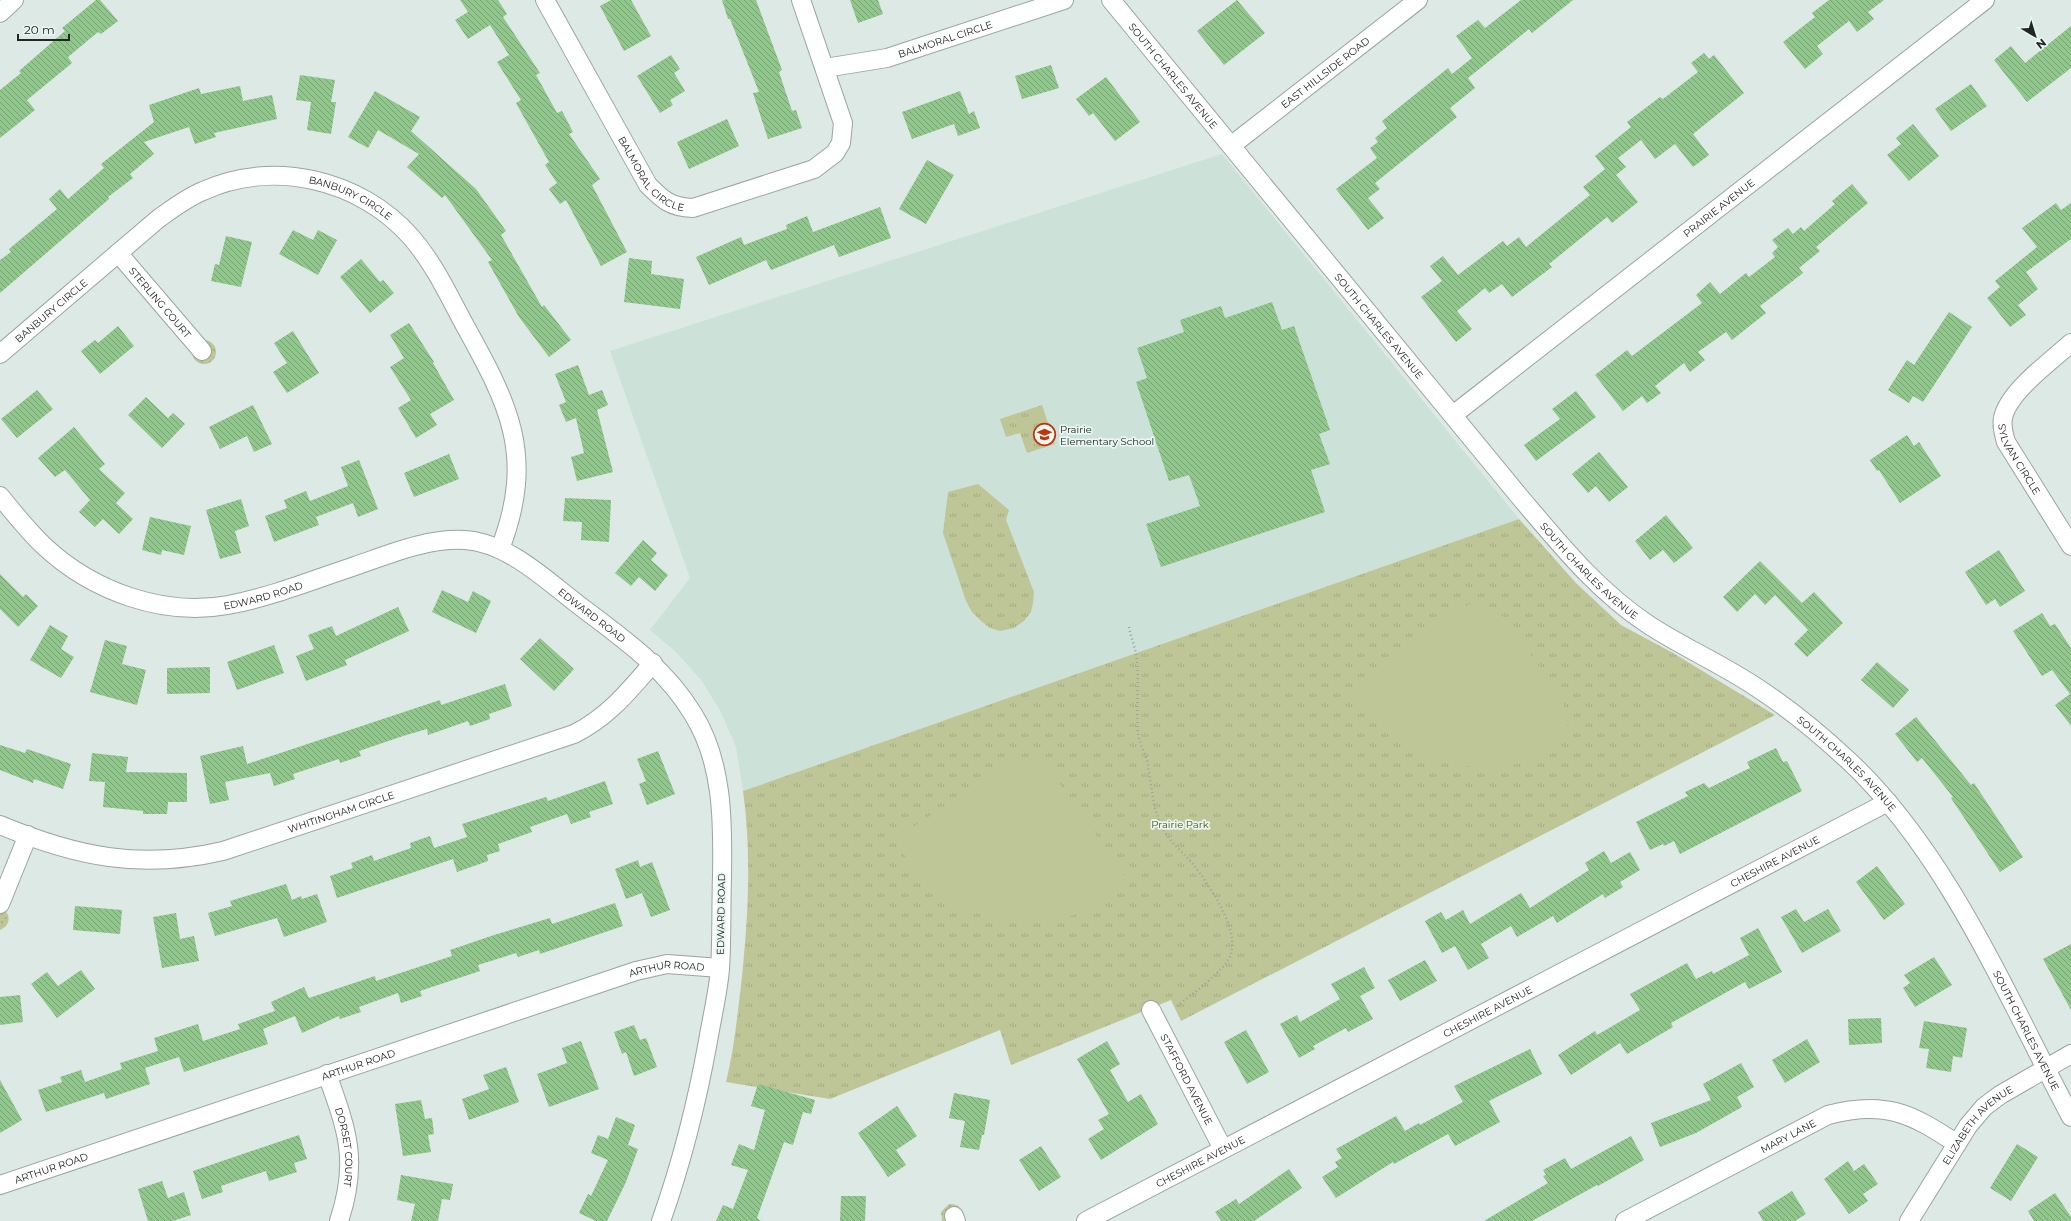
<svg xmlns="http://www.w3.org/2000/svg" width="2071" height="1221" font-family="Montserrat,sans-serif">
	<defs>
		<pattern id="grass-dots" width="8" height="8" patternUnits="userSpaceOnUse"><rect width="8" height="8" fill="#bec697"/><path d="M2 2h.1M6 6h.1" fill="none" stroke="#a3aa82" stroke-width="1.8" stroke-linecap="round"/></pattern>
		<pattern id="park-tufts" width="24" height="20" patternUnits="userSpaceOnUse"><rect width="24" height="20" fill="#bec697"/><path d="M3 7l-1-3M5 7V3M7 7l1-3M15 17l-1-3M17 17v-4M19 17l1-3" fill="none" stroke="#a3aa82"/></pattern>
		<pattern id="building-back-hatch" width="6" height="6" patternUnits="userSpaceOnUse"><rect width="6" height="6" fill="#91c68c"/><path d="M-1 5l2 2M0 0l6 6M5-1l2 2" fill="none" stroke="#76a172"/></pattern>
	</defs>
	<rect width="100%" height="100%" fill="#dce9e4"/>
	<!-- built -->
	<path fill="#cce1d8" d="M1222,154L1519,519L743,791L736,747L721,712L702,681L676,652L650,630L690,578L610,351Z"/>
	<!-- grass -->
	<path fill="url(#grass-dots)" d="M192 352a12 12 0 1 1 24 0a12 12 0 1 1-24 0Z
		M0,907C11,912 12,925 0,930Z
		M949,1204C959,1203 965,1211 961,1221H942L941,1212Z"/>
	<!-- park -->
	<path fill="url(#park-tufts)" d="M1042,405L1055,444L1027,453L1020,433L1006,437L1000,419Z
		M978,484L1009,510L1006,520L1034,592L1033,603L1031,612L1024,621L1014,628L1000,631L990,628L981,621L972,612L966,601L943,533L948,492Z
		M1519,519L1576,583L1621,625L1673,653L1775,715L1181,1021L1171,1000L1011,1065L1000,1030L830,1099L726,1082C734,1050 737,1018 741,986C748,921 752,855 743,791Z"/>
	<!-- garden -->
	<path fill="#bec697" d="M1469,604L1498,610L1563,699L1570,739C1558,746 1547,752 1535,758C1491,776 1432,767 1394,739C1376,726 1362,707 1348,690Z
		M1015,758L1045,763L1130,884C1115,895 1098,906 1080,913C1034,929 978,923 940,893C921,878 907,860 894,840Z"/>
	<!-- building -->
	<path fill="url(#building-back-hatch)" d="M96,0H100L118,21L101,34L98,32L68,57L72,63L27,100L35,110L0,138V90L21,73L19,71L65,31L62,28Z
		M460,0H498L507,14L503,17L540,73L536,75L557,113L562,111L573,132L569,134L600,179L592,185L627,252L601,266L566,200L560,204L549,189L557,183L545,165L549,162L516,103L521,100L497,62L509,55L490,25L468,39L455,20L468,12Z
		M611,0H631L651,36L624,51L600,6Z
		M722,0H756L782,70L779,72L792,111L796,110L802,128L768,139L753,93L759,92L730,19H728Z
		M850,0H878L883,14L858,23Z
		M1237,0L1265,33L1224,65L1197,31Z
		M1521,0H1573L1532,33L1529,29L1468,78L1475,88L1450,108L1457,117L1375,183L1380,189L1368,198L1384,218L1368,230L1336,189L1377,158L1370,148L1378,142L1375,138L1387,128L1382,121L1448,68L1452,74L1472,58L1456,36L1478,20L1485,28Z
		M1829,0H1884L1868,12L1874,19L1857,32L1849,21L1817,46L1823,54L1805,69L1783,42L1815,17L1812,13Z
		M2071,26V68L2027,102L1994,60L2011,46L2025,63Z
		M1704,53L1709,59L1714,55L1744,93L1693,134L1709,155L1693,167L1675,144L1655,159L1641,140L1618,158L1626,167L1616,175L1638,202L1612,223L1607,217L1549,264L1552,267L1512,297L1502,284L1489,293L1485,288L1457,311L1472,329L1456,342L1421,297L1442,281L1430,266L1443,256L1458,275L1503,241L1507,246L1519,237L1526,247L1590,195L1583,187L1605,169L1595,156L1631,127L1627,122L1660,97L1663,99L1698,72L1691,63Z
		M671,55L680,69L674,73L685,91L670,100L673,105L660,113L637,76Z
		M1051,65L1059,88L1022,99L1015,76Z
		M300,75L335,80L331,102H336L331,134L307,130L311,102L296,100Z
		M1106,77L1140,122L1115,141L1093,113L1089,116L1076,99Z
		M1971,84L1987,106L1951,131L1935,109Z
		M240,86L243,101L272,95L277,119L214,133L216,137L195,144L189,127L144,142L154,154L130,174L133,178L108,197L109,199L0,293V260L11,252L9,249L57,209L49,199L60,189L68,199L104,168L101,164L154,122L149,105L199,88L201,94Z
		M375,91L420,117L411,131L476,189L506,231L501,235L542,307L544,305L571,340L549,357L519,317L488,262L492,260L445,195L442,198L407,167L419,154L378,130L368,148L348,137Z
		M960,91L969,114L974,111L980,128L958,136L954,124L912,139L902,112Z
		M727,119L739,146L689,169L677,142Z
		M1913,124L1939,156L1909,181L1887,155L1901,144L1896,138Z
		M927,160L954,175L926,224L899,209Z
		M1852,184L1868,203L1816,247L1820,251L1799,268L1803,273L1760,306L1766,313L1732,340L1726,332L1698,352L1705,360L1690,372L1684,363L1655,386L1661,393L1647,403L1642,396L1623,411L1595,375L1627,350L1632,356L1702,303L1696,295L1710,282L1720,294L1746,273L1749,277L1775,257L1772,253L1778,247L1772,240L1788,228L1793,234L1801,227L1804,231L1835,204L1832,201Z
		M2056,203L2061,210L2071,203V239L2026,272L2038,289L2018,305L2026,315L2010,327L1987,298L2000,287L1995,281L2037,247L2022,228Z
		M880,207L891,238L839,257L834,245L771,270L766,260L709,285L696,257L741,237L744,245L787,229L786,225L807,216L813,232Z
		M293,230L313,240L318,230L337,240L318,275L279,254Z
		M226,236L252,242L241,287L211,281L215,264L219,265Z
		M629,258L652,261L651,274L684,279L680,309L624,302Z
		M361,259L380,282L383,280L394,293L370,313L340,277Z
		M1272,302L1282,330L1294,326L1330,430L1319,434L1330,464L1311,470L1325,512L1161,567L1146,524L1200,506L1189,475L1169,481L1136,382L1147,378L1137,348L1184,332L1180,320L1221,306L1225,318Z
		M1949,312L1972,327L1923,402L1913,396L1909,403L1888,390L1907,360L1914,365Z
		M409,323L434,362L433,363L454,400L430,414L437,425L416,438L398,408L411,400L390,367L404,358L390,335Z
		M118,326L134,346L100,374L81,351L95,340L98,343Z
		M293,331L319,373L287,393L273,372L287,363L274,343Z
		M578,365L589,395L602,390L608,405L597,410L613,472L577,481L571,457L584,453L576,418L566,422L559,405L566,402L555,374Z
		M37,390L53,409L17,438L1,419Z
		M1576,391L1596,417L1536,461L1524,445L1560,419L1552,409Z
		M146,397L168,418L173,413L185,424L162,448L128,415Z
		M253,405L272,444L254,452L247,436L220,449L209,427Z
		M74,427L105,464L99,469L125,493L116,503L133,519L119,534L103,519L95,527L79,512L90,500L65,470L55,477L38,458Z
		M1907,435L1914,446L1919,442L1941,476L1900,503L1879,470L1877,471L1870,460Z
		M1599,452L1628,487L1609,502L1596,486L1588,493L1572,474Z
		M449,454L459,479L414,497L404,473Z
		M359,460L378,509L358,517L353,503L316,517L319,525L274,542L265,516L287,508L284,500L306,491L310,501L348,486L341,467Z
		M565,498L611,500L609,542L581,540L582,522L563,521Z
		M241,499L249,526L235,531L241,553L220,559L206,510Z
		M1666,515L1693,548L1674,563L1663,550L1650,560L1635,541Z
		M150,517L191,526L184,555L162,550L161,555L142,550Z
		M643,540L657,553L651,560L668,575L655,591L639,577L631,586L615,573Z
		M1999,550L2025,591L2000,607L1995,599L1986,605L1965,572Z
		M1760,561L1802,603L1814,592L1843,623L1807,657L1794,644L1808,630L1775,595L1765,605L1755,594L1737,612L1723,597Z
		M0,574L23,597L26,594L38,606L18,627L0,609Z
		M442,590L468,602L473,591L491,601L476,633L432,612Z
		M398,607L409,631L345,660L347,665L306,681L296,656L314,649L308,635L332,626L336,636Z
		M2042,613L2050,626L2055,624L2071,648V726L2055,705L2070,694L2052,670L2042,676L2013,631Z
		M50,625L68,636L61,649L74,657L61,678L30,660Z
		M540,638L574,669L554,691L520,659Z
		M105,640L127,646L122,664L146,670L137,705L90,692Z
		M274,645L284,673L237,690L227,662Z
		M1877,662L1909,690L1893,708L1861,680Z
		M210,667V693L167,694V668Z
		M505,684L512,706L489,714L490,719L470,726L468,721L428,735L427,729L403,736L359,751L361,756L340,763L339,759L293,774L295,779L274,786L270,773L225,782L229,800L210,804L200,756L243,746L247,764L440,700L441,705Z
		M1916,717L1971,785L1974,783L2023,857L2000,872L1951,798L1953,797L1922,758L1917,762L1895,734Z
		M0,745L25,753L27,749L71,764L63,789L34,779L33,783L0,770Z
		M1776,748L1783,762L1787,761L1802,791L1680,854L1674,841L1664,846L1663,844L1650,850L1636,822L1688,796L1685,792L1704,783L1709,788L1750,768L1747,762Z
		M658,751L675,794L647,805L639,784L646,781L637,759Z
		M92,753L128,757L126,772L187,773V802H168L167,814H143V811L103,807L105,782L89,781Z
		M605,781L613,804L589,812L591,817L571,824L567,814L530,827L532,832L498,844L500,851L487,855L488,861L457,872L453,859L337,898L330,876L353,868L351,863L372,855L374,861L411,848L410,843L430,836L434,848L467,837L462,824L546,797L548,801Z
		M1604,851L1611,863L1630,852L1640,870L1620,882L1623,887L1605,898L1603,894L1557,923L1553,916L1517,937L1511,926L1481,944L1489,958L1468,970L1455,946L1442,953L1425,921L1441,912L1446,920L1463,910L1470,924L1521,893L1530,908L1589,870L1585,863Z
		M638,860L640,867L652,862L670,910L651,917L642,893L626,899L615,869Z
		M1877,866L1905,904L1884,920L1856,882Z
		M286,884L292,900L301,896L302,899L317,894L327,922L284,937L277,918L215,936L208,913L232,906L230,901Z
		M615,903L623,926L540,954L539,950L518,957L516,953L478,965L480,971L420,991L422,996L401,1003L398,993L359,1007L361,1012L340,1019L339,1016L302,1033L295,1016L263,1029L268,1044L184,1072L179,1057L145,1068L150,1084L106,1099L104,1093L46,1112L38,1090L62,1082L60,1077L81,1070L85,1082L122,1069L120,1063L158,1051L154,1038L198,1024L203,1041L240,1029L238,1024L275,1011L271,1002L304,987L309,998L375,976L376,981L452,956L450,950L494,935L550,918L552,924Z
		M75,906L122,910L120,934L73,930Z
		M1796,909L1804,922L1828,909L1841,931L1802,953L1781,917Z
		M176,913L180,939L194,936L199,961L162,968L153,917Z
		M1758,928L1782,972L1749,989L1745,982L1671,1023L1673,1027L1627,1054L1620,1043L1571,1075L1558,1055L1595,1031L1597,1035L1640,1010L1630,994L1687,963L1696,979L1712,971L1713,974L1749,955L1740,938Z
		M2071,944V1010L2043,959Z
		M1934,957L1952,985L1915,1007L1903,988L1910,983L1904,975Z
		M1425,960L1437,981L1400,1001L1388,980Z
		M1364,967L1375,988L1360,996L1373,1019L1348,1032L1346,1028L1313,1046L1315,1049L1299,1058L1280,1024L1297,1015L1300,1022L1340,999L1331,984Z
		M81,970L95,989L57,1018L31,984L47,972L58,986Z
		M20,995L23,1022L0,1025V997Z
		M1881,1018L1882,1043L1849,1045L1848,1019Z
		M1924,1021L1967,1028L1962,1058L1953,1056L1951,1072L1926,1068L1929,1049L1919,1048Z
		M634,1025L640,1040L646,1038L657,1067L634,1076L626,1052L622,1054L614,1032Z
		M1246,1030L1269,1072L1247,1084L1224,1042Z
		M1807,1039L1820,1062L1785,1083L1772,1060Z
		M581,1041L599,1089L549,1107L537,1074L567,1063L562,1048Z
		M1107,1041L1120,1064L1110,1070L1128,1102L1141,1094L1158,1124L1101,1160L1088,1139L1104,1129L1098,1120L1109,1114L1077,1059Z
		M1530,1049L1542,1074L1489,1101L1500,1122L1455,1146L1448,1134L1394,1164L1393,1162L1336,1198L1322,1177L1338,1167L1335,1162L1342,1158L1336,1149L1396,1116L1405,1131L1419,1123L1420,1125L1463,1102L1454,1086Z
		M1741,1063L1754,1087L1737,1097L1742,1107L1696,1133L1660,1147L1651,1123L1711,1100L1703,1084Z
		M506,1067L519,1102L469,1120L462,1099L489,1089L483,1075Z
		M0,1080L22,1120L0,1133Z
		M758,1084L815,1100L811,1114L803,1112L793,1145L784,1142L757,1218L761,1221H716L723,1205L733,1209L748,1170L731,1165L739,1144L754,1150L765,1110L751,1106Z
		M954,1093L990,1100L984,1135H982L979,1150L960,1147L965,1121L949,1118Z
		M421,1100L425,1119L432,1118L434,1134L428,1135L431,1152L403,1156L395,1104Z
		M897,1106L917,1136L896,1150L906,1165L888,1177L858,1133Z
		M616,1117L635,1125L628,1145L638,1149L626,1182L607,1221H596L579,1213L588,1194L591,1196L608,1160L591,1153L598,1135L608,1139Z
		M299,1135L307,1159L294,1163L297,1172L269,1181L266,1171L221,1186L223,1192L202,1199L193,1171Z
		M1631,1136L1644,1160L1598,1186L1597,1185L1532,1221H1484L1548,1183L1543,1176L1546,1175L1543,1170L1565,1158L1571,1169Z
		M2017,1144L2038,1157L2011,1201L1990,1188Z
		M1041,1146L1061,1177L1039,1191L1019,1160Z
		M1848,1161L1854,1171L1864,1164L1878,1184L1863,1194L1868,1201L1849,1214L1824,1179Z
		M1289,1169L1302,1188L1254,1221H1221L1215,1212L1236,1199L1239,1204Z
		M401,1175L453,1184L450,1200L442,1199L438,1221H411L415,1204L397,1200Z
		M162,1181L168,1198L184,1192L191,1215L173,1221H148L138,1189Z
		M1792,1191L1806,1214L1795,1221H1763L1758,1212Z
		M2055,1193L2071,1217V1221H2034L2028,1211Z
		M841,1196H866L865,1221H840Z"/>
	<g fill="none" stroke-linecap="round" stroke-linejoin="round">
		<defs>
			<g id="minor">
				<path id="s1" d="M545,0L648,185C663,200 670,207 693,208L814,169L835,153L841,143L843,123L801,0"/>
				<path id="s2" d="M1111,0L1519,496C1559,543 1597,591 1649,625C1684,648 1724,665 1759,689C1791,710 1821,735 1849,761C1949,855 2007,997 2071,1117"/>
				<path d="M0,13L14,0"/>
				<path id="s3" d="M825,68L887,58L1064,0"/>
				<path id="s4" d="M1232,145L1418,0"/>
				<path id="s5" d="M118,253L202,351"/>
				<path id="s6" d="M2071,343C2051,361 2008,392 2003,418C2001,427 2004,434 2006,442L2071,546"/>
				<path id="s7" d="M0,354L158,219C172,209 186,198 203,191C273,159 360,179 411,237C433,262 448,294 463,322C509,405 536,455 500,549"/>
				<path id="s8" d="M1453,415L1985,0"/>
				<path id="s9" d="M0,496C14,513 28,531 44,546C92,591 163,617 228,605C271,597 313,580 355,566C390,554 427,538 465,540C510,543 549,583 584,609C625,640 666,669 693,714C723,762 723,821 722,876C721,906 722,938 720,969C718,993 712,1017 708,1041C697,1102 682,1162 661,1221"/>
				<path id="s10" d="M0,825C77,857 141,870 223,851L574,734C608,717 628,692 653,663"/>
				<path d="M0,904L28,835"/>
				<path id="s11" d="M1151,1010L1223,1149"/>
				<path id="s12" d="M327,1074C347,1130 359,1161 339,1221"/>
				<path id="s13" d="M0,1185L636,971L667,964L720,968"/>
				<path d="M954,1216L956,1221"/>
				<path id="s14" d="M1086,1221L1888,802"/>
				<path id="s15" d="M1625,1221L1828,1115C1884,1100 1911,1113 1957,1144"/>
				<path id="s16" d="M1909,1221L1968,1126L1984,1107L2000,1095L2071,1054"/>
			</g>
		</defs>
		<!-- minor casing -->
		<use href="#minor" stroke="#99a5a0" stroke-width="20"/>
		<!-- path -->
		<path stroke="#99a39f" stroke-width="2.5" stroke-dasharray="1 3" stroke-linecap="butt" d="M1129,627C1131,638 1136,649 1137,660C1139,684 1136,708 1138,733C1139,744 1146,754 1148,765C1152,788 1152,811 1165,832C1172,844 1184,853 1193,864C1208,884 1239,927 1231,954C1227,969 1190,996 1177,1006"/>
		<!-- minor -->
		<use href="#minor" stroke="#fff" stroke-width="18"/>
	</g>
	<!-- icons -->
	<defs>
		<symbol id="school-ring" viewBox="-11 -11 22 22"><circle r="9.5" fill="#e9f6f1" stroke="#bf360b" stroke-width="1.5"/><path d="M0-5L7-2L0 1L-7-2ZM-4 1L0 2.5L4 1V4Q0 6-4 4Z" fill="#bf360b"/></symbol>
	</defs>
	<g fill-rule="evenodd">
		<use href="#school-ring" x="1032" y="422" width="25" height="25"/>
	</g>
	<g text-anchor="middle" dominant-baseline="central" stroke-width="3.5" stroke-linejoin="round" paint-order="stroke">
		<!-- street labels -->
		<g font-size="10" fill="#222624" stroke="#e9f6f1">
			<text stroke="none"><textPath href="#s3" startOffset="124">BALMORAL CIRCLE</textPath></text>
			<text stroke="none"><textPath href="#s4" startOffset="118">EAST HILLSIDE ROAD</textPath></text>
			<text stroke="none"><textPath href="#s2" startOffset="98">SOUTH CHARLES AVENUE</textPath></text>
			<text stroke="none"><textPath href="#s1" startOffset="206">BALMORAL CIRCLE</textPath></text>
			<text stroke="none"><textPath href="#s7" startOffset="415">BANBURY CIRCLE</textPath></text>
			<text stroke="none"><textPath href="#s8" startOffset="337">PRAIRIE AVENUE</textPath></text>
			<text stroke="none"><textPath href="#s5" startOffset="65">STERLING COURT</textPath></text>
			<text stroke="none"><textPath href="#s7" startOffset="67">BANBURY CIRCLE</textPath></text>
			<text stroke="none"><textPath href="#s2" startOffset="422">SOUTH CHARLES AVENUE</textPath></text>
			<text stroke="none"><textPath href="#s6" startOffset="148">SYLVAN CIRCLE</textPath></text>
			<text stroke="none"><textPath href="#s2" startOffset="745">SOUTH CHARLES AVENUE</textPath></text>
			<text stroke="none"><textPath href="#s9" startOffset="303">EDWARD ROAD</textPath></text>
			<text stroke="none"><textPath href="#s9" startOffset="663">EDWARD ROAD</textPath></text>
			<text stroke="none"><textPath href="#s2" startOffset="1069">SOUTH CHARLES AVENUE</textPath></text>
			<text stroke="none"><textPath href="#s10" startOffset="353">WHITINGHAM CIRCLE</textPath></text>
			<text stroke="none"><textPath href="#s14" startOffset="777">CHESHIRE AVENUE</textPath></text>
			<text transform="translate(721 914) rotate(-89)">EDWARD ROAD</text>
			<text stroke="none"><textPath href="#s13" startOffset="702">ARTHUR ROAD</textPath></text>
			<text stroke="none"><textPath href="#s14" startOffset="453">CHESHIRE AVENUE</textPath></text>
			<text stroke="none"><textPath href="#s2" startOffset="1393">SOUTH CHARLES AVENUE</textPath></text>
			<text stroke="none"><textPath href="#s13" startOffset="378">ARTHUR ROAD</textPath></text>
			<text stroke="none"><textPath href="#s11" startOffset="78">STAFFORD AVENUE</textPath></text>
			<text stroke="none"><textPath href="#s16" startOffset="119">ELIZABETH AVENUE</textPath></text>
			<text stroke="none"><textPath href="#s15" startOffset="184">MARY LANE</textPath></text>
			<text stroke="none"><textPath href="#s12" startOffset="76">DORSET COURT</textPath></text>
			<text stroke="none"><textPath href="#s14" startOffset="129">CHESHIRE AVENUE</textPath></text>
			<text stroke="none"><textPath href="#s13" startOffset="54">ARTHUR ROAD</textPath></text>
		</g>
		<!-- poi labels -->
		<g font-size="10" fill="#222624" stroke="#e9f6f1" text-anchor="start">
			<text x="1060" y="429">Prairie<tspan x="1060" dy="12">Elementary School</tspan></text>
		</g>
		<!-- park labels -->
		<g font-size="10" fill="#495019" stroke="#e9f6f1">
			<text x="1180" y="824">Prairie Park</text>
		</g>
	</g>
	<!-- north arrow -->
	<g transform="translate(2035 36) rotate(142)" stroke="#e9f6f1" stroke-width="3" paint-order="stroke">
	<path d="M0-3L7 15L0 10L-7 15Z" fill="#222624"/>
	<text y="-6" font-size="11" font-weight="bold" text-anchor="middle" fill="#222624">N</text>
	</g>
	<!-- scale -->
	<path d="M18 34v6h51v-6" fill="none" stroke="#222624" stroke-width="2"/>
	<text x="24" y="34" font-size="12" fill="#222624" stroke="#e9f6f1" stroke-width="3" paint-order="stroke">20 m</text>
</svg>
